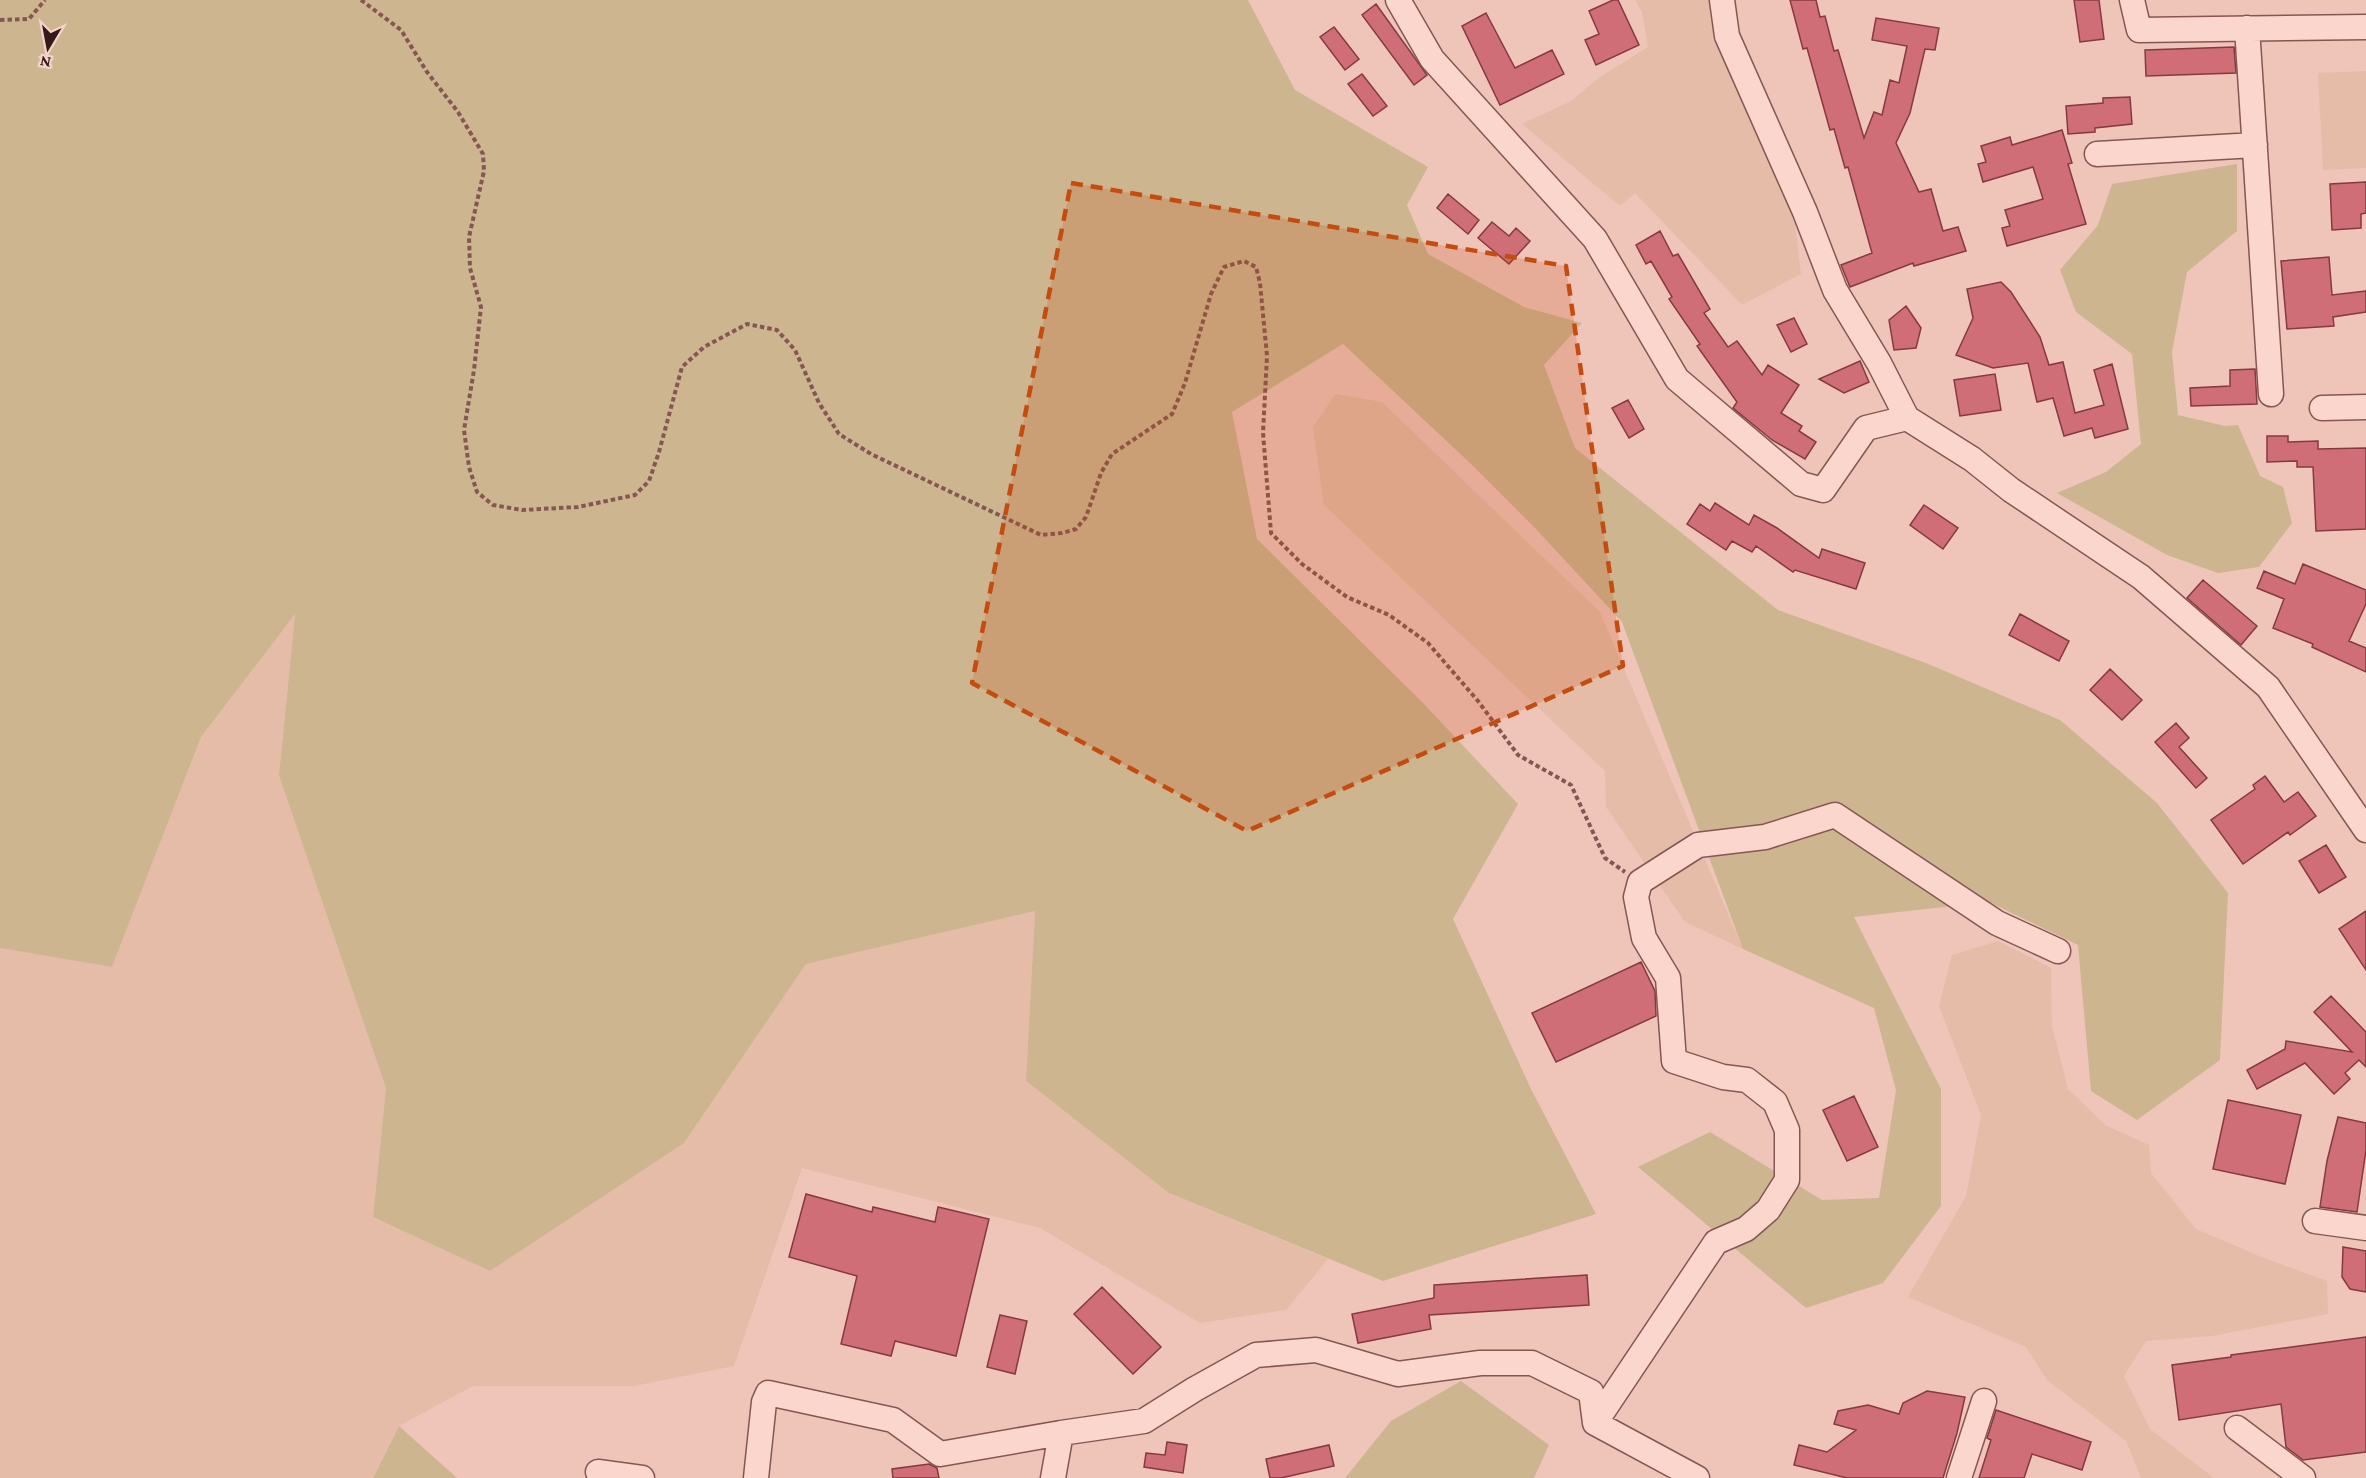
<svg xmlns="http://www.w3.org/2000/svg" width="2366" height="1478" font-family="'Crimson Pro',serif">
	<rect width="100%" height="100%" fill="#efc5ba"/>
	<!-- farmland -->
	<path fill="#e5bca8" d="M1635,0H1712L1795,223L1801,274L1742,305L1635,193L1620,206L1522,124L1571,101L1600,77L1648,47L1642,12Z
		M2366,71V168L2323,170L2318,73Z
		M1336,394L1382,402L1600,612L1743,949L1685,922L1606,807L1605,771L1324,505L1313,427Z
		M295,613L280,763L386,1088L373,1218L684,1143L806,964L1035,911L1026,1081L1169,1193L1328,1259L1286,1310L1200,1323L1040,1228L802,1168L734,1366L634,1386H473L399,1426L373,1478H0V948L112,967L201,737Z
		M1998,941L2051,968L2052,1026L2068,1089L2105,1125L2149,1145L2151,1173L2196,1229L2259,1256L2327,1281L2328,1314L2212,1336L2146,1341L2124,1376L2150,1429L2214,1478H2141L2126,1441L2047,1380L2026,1347L1908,1297L1966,1196L1981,1115L1939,1006L1952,955Z"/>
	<!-- green -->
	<path fill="#cdb58f" d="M0,0H1248L1295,90L1428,167L1407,205L1428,254L1524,307L1582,323L1544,365L1575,448L1778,610L1926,663L2060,720L2157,803L2228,893L2220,1060L2137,1120L2091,1091L2078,945L1989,902L1854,917L1941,1089V1206L1883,1283L1806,1308L1638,1167L1710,1132L1822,1200L1879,1198L1896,1090L1874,1008L1743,949L1622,622L1536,529L1470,463L1343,344L1232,412L1257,539L1424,704L1518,804L1453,919L1531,1089L1596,1214L1383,1281L1169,1193L1026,1081L1035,911L806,964L684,1143L490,1271L373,1217L386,1088L279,775L295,614L201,737L112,967L0,948Z
		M2237,164V231L2187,272L2172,352L2178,415L2225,426L2238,425L2260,476L2283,487L2292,523L2259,567L2218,573L2167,555L2057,493L2106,472L2141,444L2132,354L2076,312L2060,270L2098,225L2112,184Z
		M1461,1381L1549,1445L1534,1478H1345L1391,1421Z
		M399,1426L457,1478H373Z"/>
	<!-- building -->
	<path fill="#cf6e76" stroke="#863941" stroke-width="1.5" d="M1613,0H1618L1639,45L1596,65L1585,40L1599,34L1589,11Z
		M1790,0H1816L1820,17L1825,16L1834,51L1838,50L1864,138L1874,112L1882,115L1890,80L1899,83L1907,46L1872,40L1876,18L1939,28L1935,50L1925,49L1910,113L1896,143L1919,192L1931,189L1943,231L1958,227L1966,251L1914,266L1913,263L1850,287L1841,265L1872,253L1848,167L1845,168L1834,129L1830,130L1807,48L1803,49Z
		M2074,0H2099L2104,39L2080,42Z
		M1376,4L1427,75L1414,85L1362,15Z
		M1486,13L1515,68L1552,50L1564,74L1500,105L1462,26Z
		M1334,27L1359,59L1345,70L1320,37Z
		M2234,47L2236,73L2146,76L2145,50Z
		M1362,74L1387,106L1373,116L1348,84Z
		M2130,97L2132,124L2095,128V132L2068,134L2066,106L2103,103V98Z
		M2062,130L2072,163L2068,164L2086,224L2007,246L2002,228L2010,226L2005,210L2043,199L2033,167L1983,182L1978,164L1986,162L1981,146L2010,137L2012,145Z
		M2366,182V213L2361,214V228L2332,230L2330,184Z
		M1448,194L1479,220L1468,234L1437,208Z
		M1492,222L1509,236L1516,228L1530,241L1509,264L1478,238Z
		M1660,231L1673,256L1678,254L1710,309L1704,313L1728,347L1737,341L1762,375L1768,365L1799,385L1781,413L1802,426L1799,431L1816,442L1805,459L1772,440L1733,408L1737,402L1697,346L1700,344L1669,299L1672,297L1651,261L1646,264L1636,245Z
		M2329,257L2332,295L2366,291V312L2333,317L2334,326L2287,329L2281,261Z
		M2001,282L2011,292L2040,337L2049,365L2063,362L2075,413L2104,405L2094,370L2112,364L2128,429L2095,438L2092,428L2064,436L2053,398L2037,402L2028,363L1993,368L1956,355L1973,318L1967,289Z
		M1906,306L1921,328L1916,348L1894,350L1889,320Z
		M1794,318L1807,344L1791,352L1777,325Z
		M1860,361L1869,382L1844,393L1819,379Z
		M2255,369L2257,404L2191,406L2190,388L2230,386V370Z
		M1995,374L2001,410L1960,416L1954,380Z
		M1628,400L1644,429L1629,438L1612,408Z
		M2267,436H2288V442L2318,441V449L2366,448V529L2316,531L2313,467H2297V461L2267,462Z
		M1715,503L1749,525L1754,515L1777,528L1819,558L1822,549L1865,563L1856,589L1795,570L1793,572L1756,546L1752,552L1732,541L1726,550L1687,524L1700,504L1710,511Z
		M1924,505L1958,528L1943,549L1910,525Z
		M2303,564L2366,590V604L2349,641L2366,648V672L2312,647L2313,644L2273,628L2284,599L2257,588L2264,571L2295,584Z
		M2203,580L2257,626L2241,645L2187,598Z
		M2020,614L2069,641L2059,661L2009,635Z
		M2110,669L2142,700L2122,720L2090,690Z
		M2176,723L2189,738L2179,747L2207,778L2196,788L2155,742Z
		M2265,776L2284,802L2298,792L2316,816L2290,835L2288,832L2243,864L2211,820L2255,789L2253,785Z
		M2326,845L2346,877L2319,893L2299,861Z
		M2366,911V970L2339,929Z
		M1641,962L1655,991L1656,1016L1556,1062L1532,1013Z
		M2331,996L2366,1032V1067L2359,1060L2345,1073L2350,1079L2334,1094L2305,1063L2257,1089L2247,1070L2285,1049L2286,1041L2352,1052L2314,1012Z
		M1854,1096L1878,1147L1847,1161L1823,1110Z
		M2228,1100L2301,1115L2285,1184L2213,1169Z
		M2338,1117L2366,1123V1150L2357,1212L2320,1207L2327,1161Z
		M806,1194L872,1212L873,1207L935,1222L938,1207L989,1219L956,1356L895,1341L891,1356L841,1344L857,1276L789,1257Z
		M2343,1247L2366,1251V1292L2350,1289L2342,1277Z
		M1587,1275L1589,1305L1429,1315L1431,1329L1358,1343L1352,1314L1434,1298V1285Z
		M1102,1287L1161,1347L1133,1374L1074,1314Z
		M1000,1315L1027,1321L1015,1374L987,1367Z
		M2366,1337V1452L2303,1460L2286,1447L2281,1404L2179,1420L2172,1365L2231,1357V1355Z
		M1927,1391L1965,1397L1957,1433L1943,1478H1847L1794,1465L1799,1445L1827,1452L1856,1430L1834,1424L1838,1411L1868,1405L1899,1414L1903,1403Z
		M1996,1410L2091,1442L2082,1470L2032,1454L2024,1478H1979L1991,1440L1987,1438Z
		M1167,1442L1187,1445L1183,1473L1144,1467L1146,1453L1165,1455Z
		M1329,1445L1334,1466L1281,1478H1270L1266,1459Z
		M929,1464L937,1468L939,1478H893L892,1469Z"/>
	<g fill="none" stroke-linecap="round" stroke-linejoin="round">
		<defs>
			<path id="minor" d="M1398,0L1432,59L1595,239L1677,379L1801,484L1823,490L1866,428L1907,418L1972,459L2011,490L2141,577L2268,687L2366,830
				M1722,0L1727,36L1805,212L1835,290L1879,363L1907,418
				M2132,0L2139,30L2366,27
				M2247,28L2271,394
				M2097,154L2255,145
				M2322,408L2366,407
				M2315,1221L2366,1228
				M1595,1423L1716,1242L1746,1229L1768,1210L1787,1180V1130L1775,1102L1747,1080L1723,1077L1674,1061L1668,978L1644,938L1636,897L1640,882L1698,845L1765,837L1835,815L1997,923L2058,951
				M2237,1428L2303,1478
				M598,1472L642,1478
				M756,1478L764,1402L768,1393L893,1420L940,1454L1061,1433
				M1053,1478L1061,1433L1144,1421L1195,1389L1256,1355L1316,1350L1398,1374L1480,1363H1532L1591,1392L1595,1423L1697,1478
				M1959,1478L1984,1401"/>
		</defs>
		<!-- minor casing -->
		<use href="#minor" stroke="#865654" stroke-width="27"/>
		<!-- path -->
		<path stroke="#865654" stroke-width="4" stroke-dasharray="4.5 3" stroke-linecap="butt" d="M361,0L401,30L427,72L458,112L483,154L484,171L469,237L470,268L481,307L474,370L464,430L469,467L477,492L493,505L522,510L578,507L635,495L649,481L659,452L682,367L704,347L747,324L777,330L795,350L819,403L839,434L871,454L1041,535L1062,533L1076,529L1086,517L1101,473L1112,454L1172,414L1185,383L1211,294L1224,267L1244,261L1256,267L1260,283L1267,356L1263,433L1271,533L1302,564L1347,597L1389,615L1428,643L1478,701L1518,755L1571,785L1605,858L1625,872
			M0,20L29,19L45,0"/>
		<!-- minor -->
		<use href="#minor" stroke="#fad6cd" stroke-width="24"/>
	</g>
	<!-- marked area -->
	<path fill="#c44c0f" fill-opacity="0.2" stroke="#c44c0f" stroke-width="4.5" stroke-dasharray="12 8" stroke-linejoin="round" d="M1071,183L1566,266L1623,666L1247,831L972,683Z"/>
	<!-- north arrow -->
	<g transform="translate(48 48) rotate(190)" stroke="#f6d3ca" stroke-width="4.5" paint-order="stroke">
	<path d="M0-4.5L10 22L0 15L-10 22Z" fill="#341a1a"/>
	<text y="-9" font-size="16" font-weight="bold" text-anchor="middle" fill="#341a1a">N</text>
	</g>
</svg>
